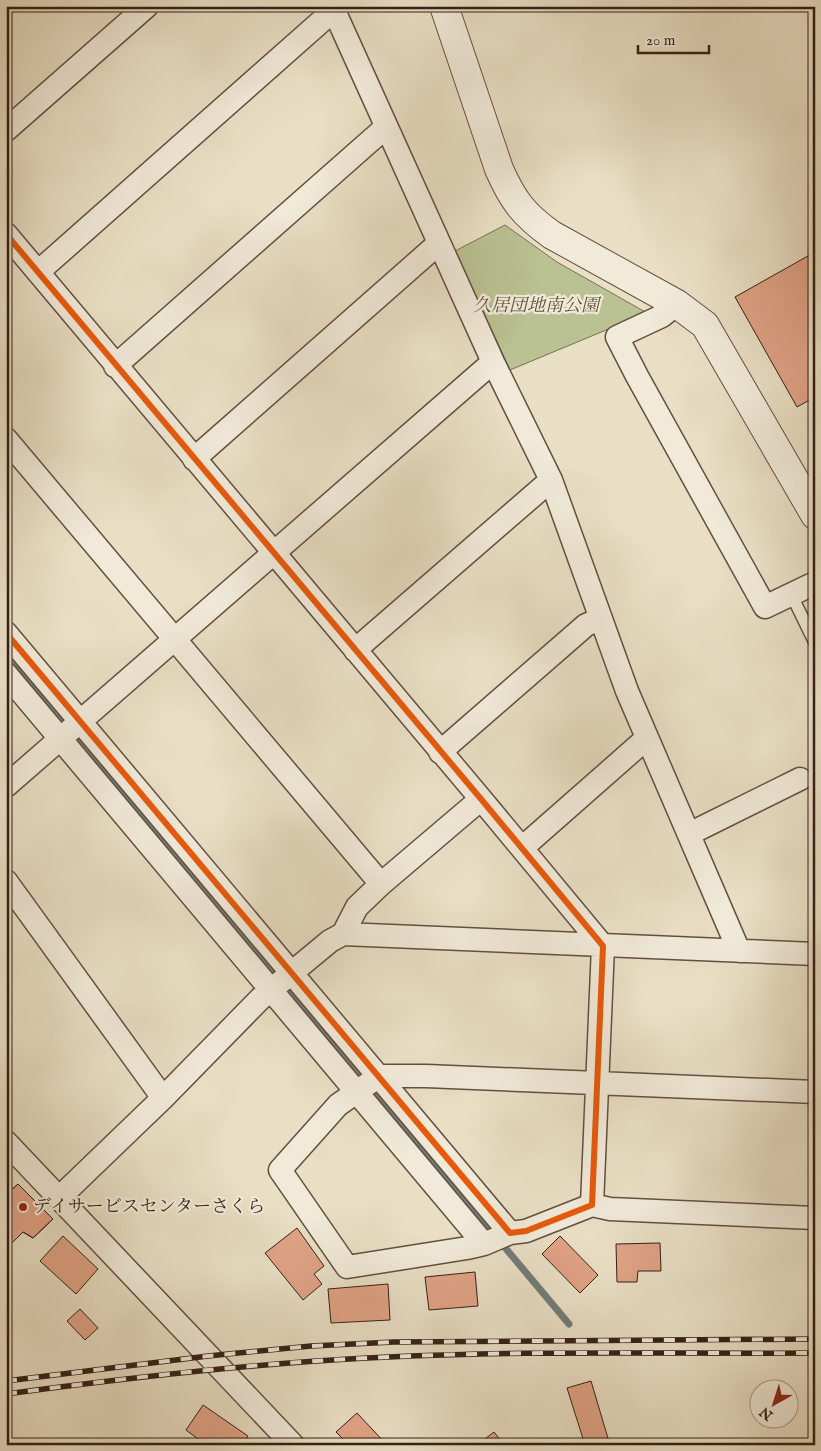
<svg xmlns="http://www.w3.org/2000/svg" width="821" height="1451" font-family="'IM FELL English','Noto Serif JP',serif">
	<rect width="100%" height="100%" fill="#e9dfc5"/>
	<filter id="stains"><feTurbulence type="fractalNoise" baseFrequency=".004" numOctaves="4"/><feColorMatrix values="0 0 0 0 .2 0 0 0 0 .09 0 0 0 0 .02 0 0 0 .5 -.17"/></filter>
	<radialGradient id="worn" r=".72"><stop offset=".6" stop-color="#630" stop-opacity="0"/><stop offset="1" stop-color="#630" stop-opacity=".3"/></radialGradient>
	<!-- green -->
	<path fill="#bac192" stroke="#787054" d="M505,225L557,262L647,313L510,370L455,251Z"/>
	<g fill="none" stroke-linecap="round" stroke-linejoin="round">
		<!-- stream -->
		<path stroke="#717d79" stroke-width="7" d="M6,657L291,992L569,1324"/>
	</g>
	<!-- building -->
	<path fill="#e0a386" stroke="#351f16" d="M815,252V397L797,407L735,297Z
		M18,1184L53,1219L33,1238L23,1232L6,1249V1195Z
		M18,1184L53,1219L33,1238L23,1232L6,1249V1195Z
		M297,1228L324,1266L314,1274L322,1284L303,1300L265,1253Z
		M63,1236L98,1269L76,1294L40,1261Z
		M560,1236L598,1275L580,1293L542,1254Z
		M660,1243L661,1271H638L637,1282H617L616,1244Z
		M475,1272L478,1306L429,1310L425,1277Z
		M388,1284L390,1320L331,1323L328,1289Z
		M80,1309L98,1328L85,1340L67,1321Z
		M591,1381L610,1445H585L567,1388Z
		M203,1405L248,1436L242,1445H206L186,1430Z
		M357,1413L387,1445H349L336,1432Z
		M494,1432L504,1445H477Z"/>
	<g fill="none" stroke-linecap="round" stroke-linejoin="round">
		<defs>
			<path id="service" d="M813,6L815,9
				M791,594L815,643"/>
			<path id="minor" d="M332,6L493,362L551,480L627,691L739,951
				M6,130L147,6
				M6,234L481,799L603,946L592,1205L526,1231L510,1233L6,633
				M38,272L334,10
				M677,304L662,316L617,337L637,376L765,607L815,583
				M115,366L386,127
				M6,439L381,884
				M194,459L438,244
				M355,650L551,480
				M6,674L484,1244
				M440,752L586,625L600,619
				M6,786L493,362
				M689,834L800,779
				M522,848L647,738
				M6,881L163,1098
				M343,934L357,907L381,884L481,799
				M6,1142L293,1445
				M59,1198L163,1098L260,999L330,941L343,934L815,954
				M592,1205L610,1209L815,1218
				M510,1233L484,1244L467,1248L347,1267L280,1170L338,1105L379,1076H426L815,1092"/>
			<path id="tertiary" d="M444,6L499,169C513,201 524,215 552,235L677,304L705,325L815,515"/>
		</defs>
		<!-- service casing -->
		<use href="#service" stroke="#624f42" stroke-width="14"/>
		<!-- minor casing -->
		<use href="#minor" stroke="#624f42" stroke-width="25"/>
		<!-- tertiary casing -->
		<use href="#tertiary" stroke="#624f42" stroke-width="30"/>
		<!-- service -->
		<use href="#service" stroke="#f1ead9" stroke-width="11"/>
		<!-- minor -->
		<use href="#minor" stroke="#f1ead9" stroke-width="22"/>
		<!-- tertiary -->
		<use href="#tertiary" stroke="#f1ead9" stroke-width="28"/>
		<defs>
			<path id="rail" d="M6,1381L208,1356L311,1346L394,1342L815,1339
				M6,1394C126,1378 246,1364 367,1358C516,1350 666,1354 815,1353"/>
		</defs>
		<!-- rail casing -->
		<use href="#rail" stroke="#351f16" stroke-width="5.5"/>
		<!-- rail -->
		<use href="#rail" stroke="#f1ead9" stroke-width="4" stroke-dasharray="11" stroke-linecap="butt"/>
		<defs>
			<path id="cycleway" d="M6,234L481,799L603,946L592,1205L526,1231L510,1233L6,633"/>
		</defs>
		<!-- cycleway casing -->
		<use href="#cycleway" stroke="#f1ead9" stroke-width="9"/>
		<!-- cycleway -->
		<use href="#cycleway" stroke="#e8590c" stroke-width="6"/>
	</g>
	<!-- markers -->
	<circle fill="#8f2418" stroke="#f1ead9" stroke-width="2" cx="23" cy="1207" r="5"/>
	<g text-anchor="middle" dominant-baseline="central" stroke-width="4.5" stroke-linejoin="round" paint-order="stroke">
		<!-- park labels -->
		<g font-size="18" font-style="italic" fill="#5d503b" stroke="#f1ead9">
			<text x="536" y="306">久居団地南公園</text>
		</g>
		<!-- poi labels -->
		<g font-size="18" fill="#351f16" stroke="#f1ead9" text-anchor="start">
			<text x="33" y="1207">デイサービスセンターさくら</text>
		</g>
	</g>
	<!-- margin -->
	<rect width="821" height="1451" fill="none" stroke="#e9dfc5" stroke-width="25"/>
	<rect x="8" y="8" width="806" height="1436" fill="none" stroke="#351f16" stroke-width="2.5"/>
	<rect x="12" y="12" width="796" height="1426" fill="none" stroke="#351f16"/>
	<!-- north arrow -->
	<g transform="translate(774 1404) rotate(219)"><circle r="24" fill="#f1ead9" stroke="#a6998b"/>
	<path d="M0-4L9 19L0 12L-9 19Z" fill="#8f2418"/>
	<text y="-8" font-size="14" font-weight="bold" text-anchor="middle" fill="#351f16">N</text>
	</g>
	<!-- scale -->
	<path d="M638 45v8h71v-8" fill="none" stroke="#351f16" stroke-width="2.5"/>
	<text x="646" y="45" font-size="15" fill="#351f16" stroke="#f1ead9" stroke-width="4" paint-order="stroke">20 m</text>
	<rect width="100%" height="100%" filter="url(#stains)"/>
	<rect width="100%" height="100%" fill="url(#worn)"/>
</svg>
